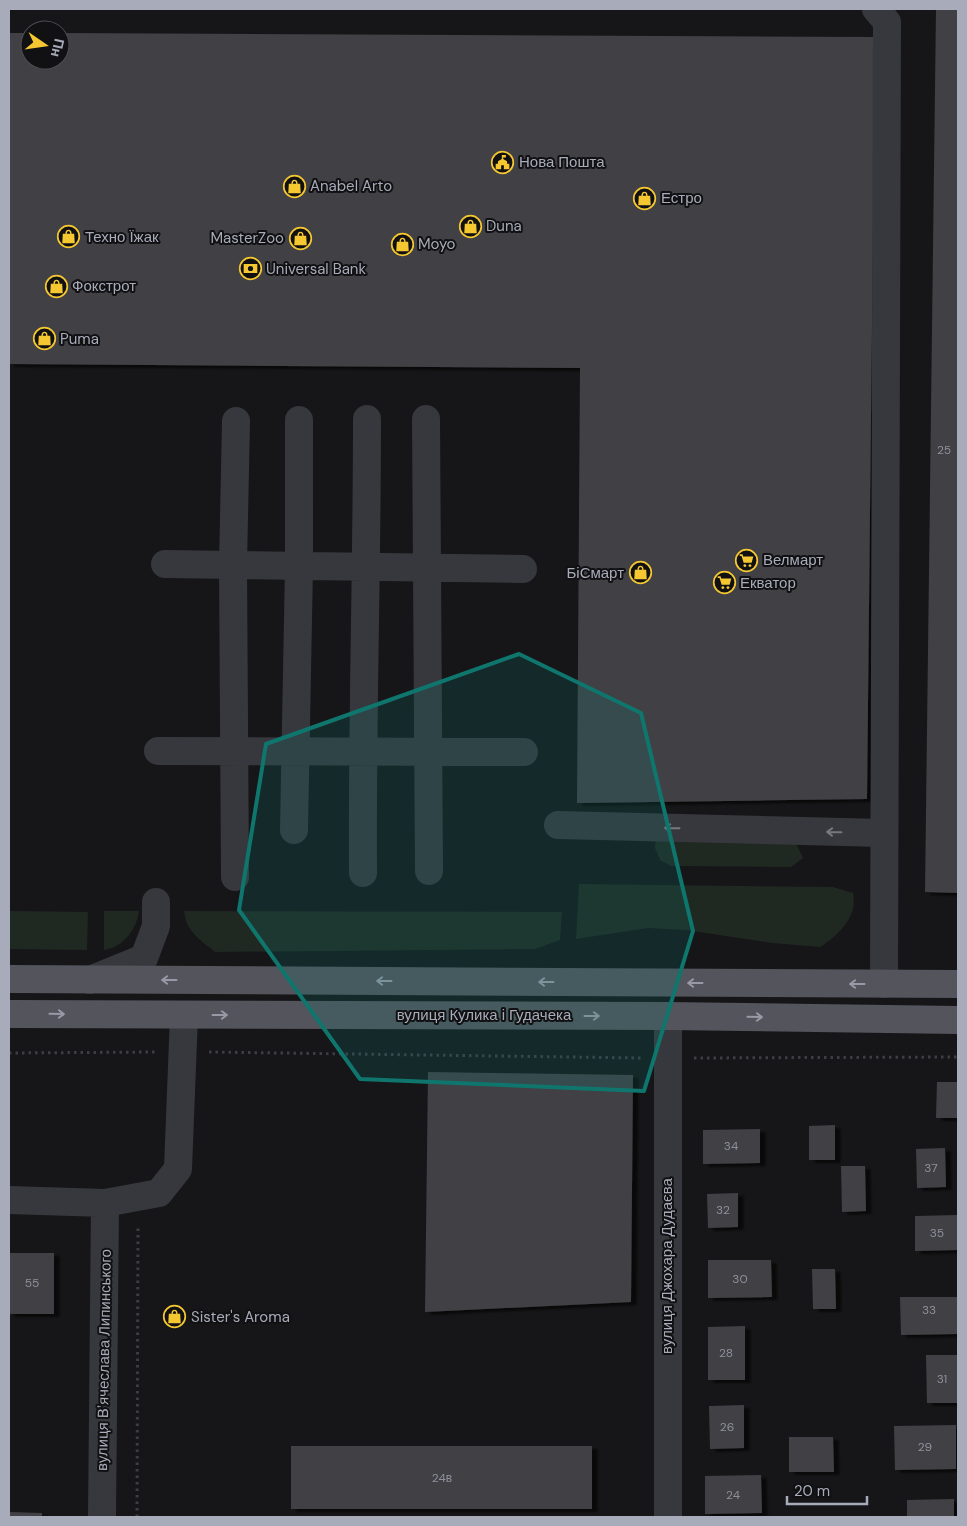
<svg xmlns="http://www.w3.org/2000/svg" width="967" height="1526" font-family="'DM Sans',sans-serif">
	<defs>
		<filter id="shadow"><feDropShadow dx="5.5" dy="3" stdDeviation="1" flood-color="#0009"/></filter>
	</defs>
	<rect width="100%" height="100%" fill="#161618"/>
	<!-- green -->
	<path fill="#202822" d="M656,836L796,843L803,858L791,867L671,866L660,860L655,848Z
		M579,884L833,887L853,893C858,917 839,934 821,947L772,943L686,930L648,928L576,939Z
		M9,911L88,912L87,950L9,949Z
		M104,911H139C136,930 124,947 104,950Z
		M184,911L562,912L560,940L535,949L215,952C200,940 186,931 184,911Z"/>
	<!-- building -->
	<path fill="#414045" filter="url(#shadow)" d="M936,9H958V893L925,892Z
		M9,33H30V60H60V33L875,37L867,799L577,803L580,368L9,364Z
		M428,1072L633,1075L631,1302L425,1312Z
		M937,1082H958V1118H936Z
		M835,1125V1160H809V1126Z
		M760,1129V1163L703,1164V1130Z
		M945,1148L946,1187L917,1188L916,1149Z
		M841,1166H865L866,1211L842,1212Z
		M738,1193V1227L708,1228L707,1194Z
		M958,1215V1250L915,1251V1216Z
		M9,1253H54V1314H9Z
		M708,1260H771L772,1297L708,1298Z
		M812,1269H835L836,1309H813Z
		M900,1297H958V1334L901,1335Z
		M745,1326V1380H708V1327Z
		M926,1355H958V1403H927Z
		M744,1405V1448L710,1449L709,1406Z
		M956,1425V1469L895,1470L894,1426Z
		M789,1437H833L834,1472H789Z
		M291,1446H592V1509H291Z
		M761,1475L762,1513L705,1514V1476Z
		M954,1499V1517H907V1500Z
		M9,1512L42,1513V1517H9Z"/>
	<g fill="none" stroke-linecap="round" stroke-linejoin="round">
		<!-- path -->
		<path stroke="#3d3e44" stroke-width="3" stroke-dasharray="2.5 4" stroke-linecap="butt" d="M209,1052L641,1058
			M9,1053L156,1052
			M694,1058L958,1057
			M137,1517L138,1225"/>
		<!-- minor -->
		<path stroke="#37383d" stroke-width="28" d="M876,9L887,22L884,984
			M426,419L429,871
			M165,564L523,569
			M158,751L524,752
			M558,825L883,833
			M294,830L299,566V420
			M363,873C362,722 367,571 367,419
			M235,877L233,565L236,421
			M90,980L144,958L156,926V902
			M9,1200L105,1203L159,1193L178,1169L184,1015
			M102,1517L105,1203
			M668,1517V1016"/>
		<!-- major -->
		<path stroke="#53545c" stroke-width="28" d="M9,979L958,984
			M9,1014L668,1016L958,1020"/>
	</g>
	<!-- one-way arrows -->
	<defs><path id="oneway-shaft" d="M-6 0H5M1.5-3L5.5 0L1.5 3" fill="none" stroke-width="1.6" stroke-linecap="round" stroke-linejoin="round" transform="scale(1.25)"/></defs>
	<g stroke="#757781">
		<use href="#oneway-shaft" transform="translate(672 828) rotate(-179)"/>
		<use href="#oneway-shaft" transform="translate(834 832) rotate(-179)"/>
	</g>
	<g stroke="#979aa6">
		<use href="#oneway-shaft" transform="translate(169 980) rotate(-180)"/>
		<use href="#oneway-shaft" transform="translate(384 981) rotate(-180)"/>
		<use href="#oneway-shaft" transform="translate(546 982) rotate(-180)"/>
		<use href="#oneway-shaft" transform="translate(695 983) rotate(-180)"/>
		<use href="#oneway-shaft" transform="translate(857 984) rotate(-180)"/>
		<use href="#oneway-shaft" transform="translate(57 1014) rotate(1)"/>
		<use href="#oneway-shaft" transform="translate(220 1015)"/>
		<use href="#oneway-shaft" transform="translate(592 1016)"/>
		<use href="#oneway-shaft" transform="translate(755 1017) rotate(1)"/>
	</g>
	<!-- marked area -->
	<path fill="#0f766e" fill-opacity="0.2" stroke="#0f766e" stroke-width="4" stroke-linejoin="round" d="M519,654L641,713L693,931L644,1091L360,1079L239,910L266,744Z"/>
	<!-- icons -->
	<defs>
		<symbol id="civic-ring" viewBox="-11 -11 22 22"><circle r="9.5" fill="#111113" stroke="#f5c831" stroke-width="1.5"/><path d="M-.6-6.5H3V-4.5H.6V-3L4-1V1h2V6H-6V1h2V-1L-.6-3ZM-1.2 2.5V6h2.4V2.5Z" fill="#f5c831"/></symbol>
		<symbol id="shop-ring" viewBox="-11 -11 22 22"><circle r="9.5" fill="#111113" stroke="#f5c831" stroke-width="1.5"/><path d="M-5-2.5h2.3a2.7 3.5 0 0 1 5.4 0H5L5.5 6h-11ZM-1.5-2.5h3a1.5 2.3 0 0 0-3 0Z" fill="#f5c831"/></symbol>
		<symbol id="bank-ring" viewBox="-11 -11 22 22"><circle r="9.5" fill="#111113" stroke="#f5c831" stroke-width="1.5"/><path d="M-6-4H6V4H-6ZM0-2.3a2.3 2.3 0 1 0 0 4.6a2.3 2.3 0 1 0 0-4.6Z" fill="#f5c831"/></symbol>
		<symbol id="supermarket-ring" viewBox="-11 -11 22 22"><circle r="9.5" fill="#111113" stroke="#f5c831" stroke-width="1.5"/><path d="M-6-5.5h2.5l.6 2H6L4.5 2H-2.5L-4.4-4H-6ZM-1.5 3.2a1.3 1.3 0 1 0 .1 0ZM3 3.2a1.3 1.3 0 1 0 .1 0Z" fill="#f5c831"/></symbol>
	</defs>
	<g fill-rule="evenodd">
		<use href="#civic-ring" x="490" y="150" width="25" height="25"/>
		<use href="#shop-ring" x="282" y="174" width="25" height="25"/>
		<use href="#shop-ring" x="632" y="186" width="25" height="25"/>
		<use href="#shop-ring" x="458" y="214" width="25" height="25"/>
		<use href="#shop-ring" x="56" y="224" width="25" height="25"/>
		<use href="#shop-ring" x="288" y="226" width="25" height="25"/>
		<use href="#shop-ring" x="390" y="232" width="25" height="25"/>
		<use href="#bank-ring" x="238" y="256" width="25" height="25"/>
		<use href="#shop-ring" x="44" y="274" width="25" height="25"/>
		<use href="#shop-ring" x="32" y="326" width="25" height="25"/>
		<use href="#supermarket-ring" x="734" y="548" width="25" height="25"/>
		<use href="#shop-ring" x="628" y="560" width="25" height="25"/>
		<use href="#supermarket-ring" x="712" y="570" width="25" height="25"/>
		<use href="#shop-ring" x="162" y="1304" width="25" height="25"/>
	</g>
	<g text-anchor="middle" dominant-baseline="central" stroke-width="4" stroke-linejoin="round" paint-order="stroke">
		<!-- number labels -->
		<g font-size="12" fill="#8e909c">
			<text x="944" y="450">25</text>
			<text x="731" y="1146">34</text>
			<text x="931" y="1168">37</text>
			<text x="723" y="1210">32</text>
			<text x="937" y="1233">35</text>
			<text x="740" y="1279">30</text>
			<text x="32" y="1283">55</text>
			<text x="929" y="1310">33</text>
			<text x="726" y="1353">28</text>
			<text x="942" y="1379">31</text>
			<text x="727" y="1427">26</text>
			<text x="925" y="1447">29</text>
			<text x="442" y="1478">24в</text>
			<text x="733" y="1495">24</text>
		</g>
		<!-- poi labels -->
		<g font-size="15" fill="#a8abb9" stroke="#111113" text-anchor="start">
			<text x="519" y="162">Нова Пошта</text>
			<text x="310" y="186">Anabel Arto</text>
			<text x="661" y="198">Естро</text>
			<text x="486" y="226">Duna</text>
			<text x="85" y="237">Техно Їжак</text>
			<text x="284" y="238" text-anchor="end">MasterZoo</text>
			<text x="418" y="244">Moyo</text>
			<text x="266" y="269">Universal Bank</text>
			<text x="72" y="286">Фокстрот</text>
			<text x="60" y="339">Puma</text>
			<text x="763" y="560">Велмарт</text>
			<text x="624" y="573" text-anchor="end">БіСмарт</text>
			<text x="740" y="583">Екватор</text>
			<text x="191" y="1317">Sister's Aroma</text>
		</g>
		<!-- street labels -->
		<g font-size="15" fill="#a8abb9" stroke="#111113">
			<text x="484" y="1015">вулиця Кулика і Гудачека</text>
			<text transform="translate(667 1266) rotate(-90)">вулиця Джохара Дудаєва</text>
			<text transform="translate(104 1360) rotate(-89)">вулиця Вʼячеслава Липинського</text>
		</g>
	</g>
	<!-- border -->
	<rect width="967" height="1526" fill="none" stroke="#a8abb9" stroke-width="20"/>
	<!-- north arrow -->
	<g transform="translate(45 45) rotate(103)"><circle r="24" fill="#111113" stroke="#4d4f55"/>
	<path d="M0-4L9 19L0 12L-9 19Z" fill="#f5c831"/>
	<text y="-8" font-size="14" font-weight="bold" text-anchor="middle" fill="#a8abb9">Пн</text>
	</g>
	<!-- scale -->
	<path d="M787 1496v8h80v-8" fill="none" stroke="#a8abb9" stroke-width="2.5"/>
	<text x="794" y="1496" font-size="15" fill="#a8abb9" stroke="#111113" stroke-width="4" paint-order="stroke">20 m</text>
</svg>
